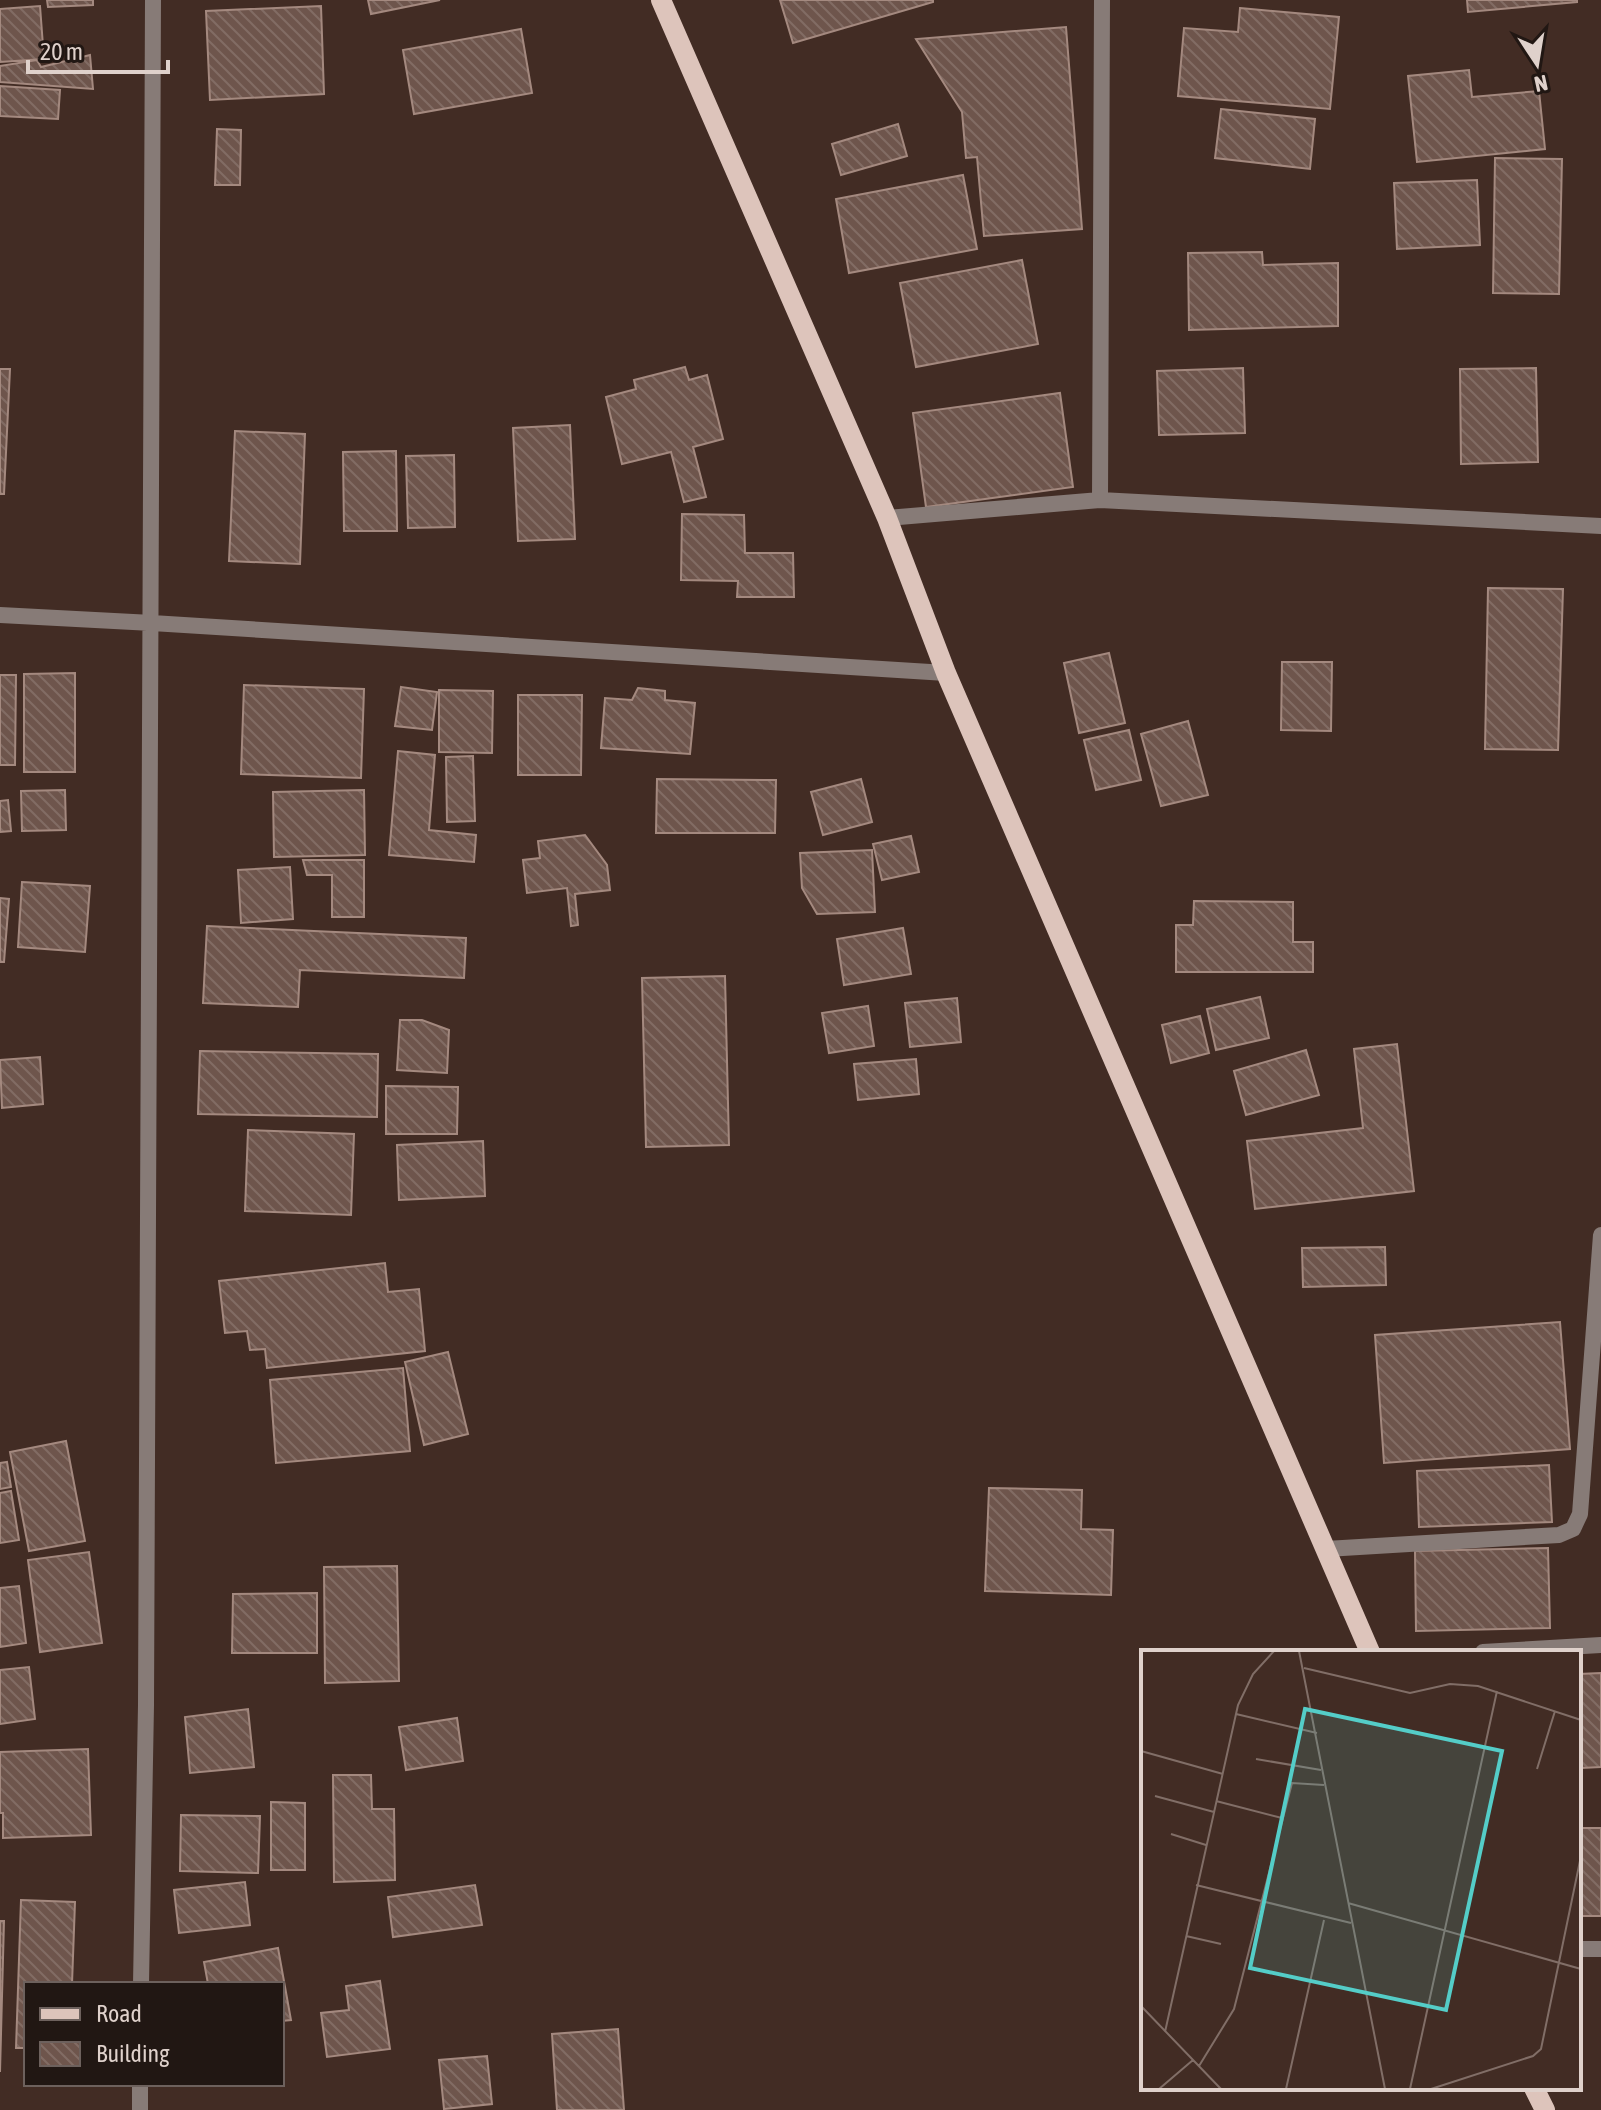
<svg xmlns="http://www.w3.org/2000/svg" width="1601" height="2110" font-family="'Asap Condensed',sans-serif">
	<defs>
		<pattern id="building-back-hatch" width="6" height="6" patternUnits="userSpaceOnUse" patternTransform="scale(2)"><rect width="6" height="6" fill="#6e554c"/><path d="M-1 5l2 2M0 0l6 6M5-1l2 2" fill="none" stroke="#826c64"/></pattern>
	</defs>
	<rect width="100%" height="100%" fill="#422c24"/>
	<!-- building -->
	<path fill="url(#building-back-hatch)" stroke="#a4897f" stroke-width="2" d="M47,0H93V5L48,7Z
		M368,0H440L371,14Z
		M780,0H933V2L793,43Z
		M1467,0H1577V2L1468,12Z
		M40,6L44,59L0,62V9Z
		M321,6L324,94L210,100L206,11Z
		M1240,8L1339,17L1330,109L1178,96L1184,28L1238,32Z
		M1066,27L1082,229L984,236L977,157L966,158L962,112L916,39Z
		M521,29L532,93L414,114L403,50Z
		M90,55L93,89L0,82V66L37,60L41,67Z
		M1469,70L1472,97L1539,91L1545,149L1417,162L1408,76Z
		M0,86L60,90L58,119L0,116Z
		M1221,109L1315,119L1310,169L1215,158Z
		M898,124L907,156L841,175L832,144Z
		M217,129L241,130L240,185H215Z
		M1495,158L1562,159L1559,294L1493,293Z
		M963,175L977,249L849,273L836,199Z
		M1477,180L1480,245L1397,249L1394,183Z
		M1262,252L1263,265L1338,263V326L1189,330L1188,253Z
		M1022,260L1038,344L916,367L900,283Z
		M685,367L689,380L707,375L723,439L693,447L706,497L684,502L671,452L622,464L606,397L636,389L634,380Z
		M1243,368L1245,433L1159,435L1157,371Z
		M1536,368L1538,462L1461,464L1460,369Z
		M0,369H10L4,494H0Z
		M1060,393L1073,487L926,507L913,413Z
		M570,425L575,539L518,541L513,428Z
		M235,431L305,434L300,564L229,561Z
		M396,451L397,531H344L343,452Z
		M454,455L455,527L408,528L406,456Z
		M682,514L744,515L745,553H793L794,597H737L738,581L681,580Z
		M1488,588L1563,589L1558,750L1485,749Z
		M1109,653L1125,723L1079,733L1064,663Z
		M1282,662H1332L1331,731L1281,730Z
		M75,673V772H24V674Z
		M0,675H16L15,765H0Z
		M244,685L364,689L361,778L241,774Z
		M401,687L437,692L432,730L395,726Z
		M638,688L665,691V700L695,703L690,754L601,748L605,698L632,700Z
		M439,690L493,691L492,753L439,752Z
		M518,695H582L581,775H518Z
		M1188,721L1208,795L1161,806L1141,734Z
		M1129,730L1141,780L1096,790L1084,740Z
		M398,751L435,755L429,830L476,835L474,862L389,855Z
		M473,756L475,821L447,822L446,757Z
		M657,779L776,780L775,833H656Z
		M861,779L872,822L823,835L811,792Z
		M65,790L66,830L22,831L21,791Z
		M364,790L365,855L274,857L273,792Z
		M8,800L11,831L0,832V801Z
		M585,835L607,865L610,890L575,894L578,925L571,926L567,888L527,893L523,860L540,858L538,841Z
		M911,836L919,872L882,880L873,844Z
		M872,850L875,912L817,914L802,888L800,853Z
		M303,860H364V917H332V875H307Z
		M290,867L293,919L241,923L238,870Z
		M22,882L90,886L85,952L18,947Z
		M0,898L9,899L4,962H0Z
		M1194,901L1293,902V942H1313V972H1176V925H1193Z
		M207,926L466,938L464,978L300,970L298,1007L203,1003Z
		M903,928L911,974L844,985L837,939Z
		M725,976L729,1145L646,1147L642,978Z
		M1260,997L1269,1038L1216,1050L1207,1009Z
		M957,998L961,1042L910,1047L905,1003Z
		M868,1006L874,1046L829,1053L822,1013Z
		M1200,1016L1209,1053L1171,1063L1162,1025Z
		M400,1020H422L449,1030L447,1073L397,1070Z
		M1397,1044L1414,1191L1255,1209L1247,1141L1363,1128L1354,1049Z
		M1306,1050L1319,1095L1246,1115L1234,1071Z
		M200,1051L378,1054L377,1117L198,1114Z
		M40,1057L43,1104L2,1108L0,1060Z
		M916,1059L919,1094L858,1100L854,1064Z
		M386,1086L458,1087L457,1134H386Z
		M248,1130L354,1134L351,1215L245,1211Z
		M483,1141L485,1196L399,1200L397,1145Z
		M1385,1247L1386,1285L1303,1287L1302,1248Z
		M385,1263L388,1292L419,1289L425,1351L267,1368L265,1349L250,1350L247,1331L225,1333L219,1281Z
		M1560,1322L1570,1449L1384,1463L1375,1335Z
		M448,1352L468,1434L424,1445L405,1362Z
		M403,1368L410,1451L276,1463L270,1380Z
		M66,1441L85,1541L29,1551L10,1452Z
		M7,1462L11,1487L0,1489V1463Z
		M1549,1465L1552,1522L1419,1527L1417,1471Z
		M989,1488L1082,1490L1081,1529L1113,1530L1111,1595L985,1591Z
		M11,1491L19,1540L0,1543V1493Z
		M1548,1548L1550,1628L1416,1631L1415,1551Z
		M89,1552L102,1643L40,1652L28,1560Z
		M397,1566L399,1681L325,1683L324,1567Z
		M19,1586L26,1643L0,1647V1588Z
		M317,1593V1653H232L233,1594Z
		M29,1667L35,1719L0,1724V1670Z
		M1601,1673V1767L1582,1768L1579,1674Z
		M248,1709L254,1767L190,1773L185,1717Z
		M457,1718L463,1761L406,1770L399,1727Z
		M88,1749L91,1835L3,1838V1813H0V1752Z
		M333,1775H371L372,1809H394L395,1880L334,1882Z
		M271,1802L305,1803V1870H271Z
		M181,1815L260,1816L258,1873L180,1871Z
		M1579,1828H1601V1916H1579Z
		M245,1882L250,1925L179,1933L174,1890Z
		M475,1885L482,1925L393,1937L388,1897Z
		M21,1900L75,1902L72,1984H26V2048H16Z
		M0,1921H4L0,2072Z
		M278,1948L291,2020L282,2021V1984H208L204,1962Z
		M380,1981L390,2049L327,2057L321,2013L349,2010L346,1986Z
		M618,2029L624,2110H557L552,2034Z
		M487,2056L492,2104L444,2109L439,2060Z"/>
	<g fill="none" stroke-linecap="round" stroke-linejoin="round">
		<!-- minor -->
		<path stroke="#877b77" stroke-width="16" d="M1100,500L1102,0
			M887,518L1100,500L1601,526
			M0,615L152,623L946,673
			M1326,1549L1559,1535L1573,1529L1580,1514L1601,1235
			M1483,1652L1601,1645
			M1579,1949H1601
			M141,1984L146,1705L153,0
			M140,2110V2084"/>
		<!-- primary -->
		<path stroke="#ddc4bb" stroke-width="20" d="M661,0L887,518L946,673L1370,1652
			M1534,2088L1545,2110"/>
	</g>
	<!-- overview -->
	<g transform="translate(1141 1650)">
		<rect width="440" height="440" fill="#422c24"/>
		<path fill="none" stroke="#816e67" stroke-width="2" d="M158,1L244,439M163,18L269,43L309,34L337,36L440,70M95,64L176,83M0,101L82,124M115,109L180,120M396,119L414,61M14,146L73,162M75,151L141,168M30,184L65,195M55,235L210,273M207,253L440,319M45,286L80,294M0,356L80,439M24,382L97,55L112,24L133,1M58,416L93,359L151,133L183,135M18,439L52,410M145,439L183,270M269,439L356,41M290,439L392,406L400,399L440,206"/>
		<path fill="#54cdc8" fill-opacity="0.15" stroke="#54cdc8" stroke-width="4" d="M164,59L361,101L305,360L109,318Z"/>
		<rect width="440" height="440" fill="none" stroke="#dfd1cb" stroke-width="4"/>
	</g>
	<!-- legend -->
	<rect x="24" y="1982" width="260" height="104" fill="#211713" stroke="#6d615d" stroke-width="2"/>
	<rect x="40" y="2008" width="40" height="12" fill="#ddc4bb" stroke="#6d615d" stroke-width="2"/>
	<text x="96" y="2022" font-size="24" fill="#dfd1cb">Road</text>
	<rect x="40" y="2042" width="40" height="24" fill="url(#building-back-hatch)" stroke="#6d615d" stroke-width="2"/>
	<text x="96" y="2062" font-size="24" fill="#dfd1cb">Building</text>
	<!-- north arrow -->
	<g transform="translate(1537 64) rotate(168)" stroke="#211713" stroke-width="6" paint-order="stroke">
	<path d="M0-6L14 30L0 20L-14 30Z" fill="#dfd1cb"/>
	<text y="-12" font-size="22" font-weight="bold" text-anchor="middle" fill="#dfd1cb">N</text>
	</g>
	<!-- scale -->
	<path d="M28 60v12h140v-12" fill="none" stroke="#dfd1cb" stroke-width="4"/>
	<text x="40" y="60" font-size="24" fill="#dfd1cb" stroke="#211713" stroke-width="6" paint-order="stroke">20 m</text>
</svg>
